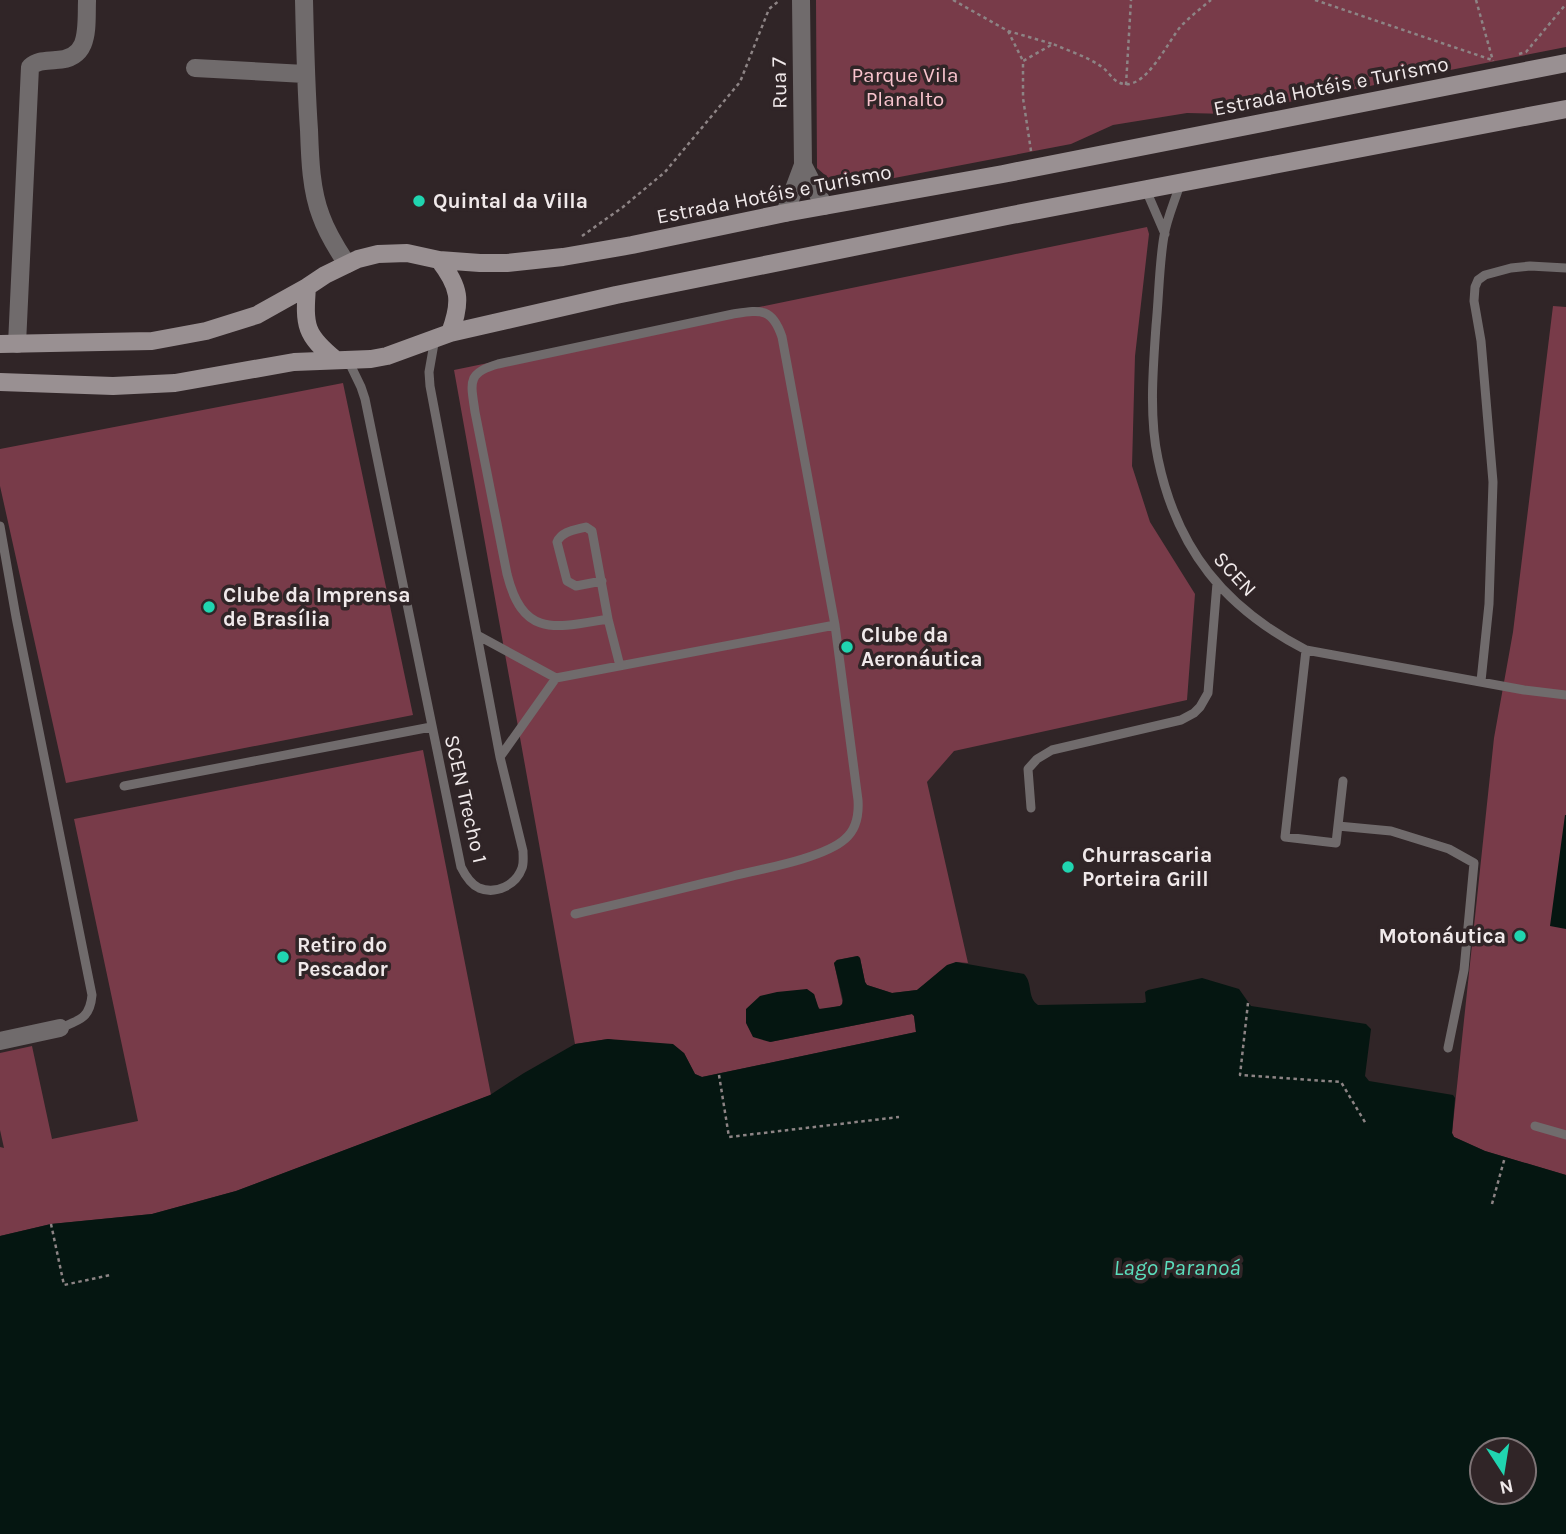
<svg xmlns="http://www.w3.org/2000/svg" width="1566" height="1534" font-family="Karla,sans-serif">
	<rect width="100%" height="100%" fill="#302527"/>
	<!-- green -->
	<path fill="#783b49" d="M816,0H1566V47L1229,114L1187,113L1113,125L1071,144L863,184L833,182L817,168Z
		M1147,227L1149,234L1135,356L1132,466L1150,522L1195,594L1187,700L954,751L927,782L968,963L956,962L917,990L892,993L867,985L865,982L860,958L857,956L837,960L834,963L843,1004L840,1006L821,1010L817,1006L814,994L770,1042L912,1014L914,1016L916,1032L702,1077L695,1074L684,1053L608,1039L575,1044L454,370Z
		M1553,306L1566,307V1175L1485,1151L1454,1137L1452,1133L1494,738L1513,632Z
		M343,383L413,715L66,783L0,486V449Z
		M423,750L491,1095L236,1191L152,1214L51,1224L0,1236V1147L4,1148L0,1130V1053L32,1046L52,1139L138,1121L74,819Z"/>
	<!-- water -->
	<path fill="#051611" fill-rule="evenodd" d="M1565,815H1566V929L1550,926Z
		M858,956L860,958L865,982L867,985L892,993L917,990L947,965L956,962L1024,974C1033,983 1027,998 1038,1005L1143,1003L1146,1002L1145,992L1148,990L1202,978L1239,989L1251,1006L1366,1024L1371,1029L1365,1076L1369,1081L1453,1095L1455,1098L1452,1133L1454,1137L1485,1151L1566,1175V1534H0V1236L51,1224L152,1214L236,1191L490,1095L524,1073L575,1044L608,1039L673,1044L684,1053L695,1074L702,1077L916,1032L914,1016L912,1014L770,1042L753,1037L746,1023V1009L760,996L777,992L807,989L814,994L819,1009L840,1006L842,1004L843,1000L834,963L837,960ZM1524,1450V1492H1482V1450Z"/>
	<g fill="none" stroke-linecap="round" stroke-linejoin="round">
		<!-- path -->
		<path stroke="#8d8485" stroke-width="2.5" stroke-dasharray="3.5 3.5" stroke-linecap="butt" d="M953,0L1008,31L1053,44
			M1315,0L1492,60
			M1476,0L1493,61
			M1008,31L1023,61
			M1519,54L1526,52L1566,4
			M1126,85L1131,0
			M1031,151L1023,98V61L1053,44C1069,51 1088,57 1102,67C1108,71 1112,79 1118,82C1144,96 1168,40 1182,25C1191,16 1201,8 1211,0
			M582,236L623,207L665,172L740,82L769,9L780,0
			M1248,1003L1240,1075L1341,1082L1366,1124
			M719,1075L729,1137L899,1117
			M1492,1204L1505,1157
			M51,1224L64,1285L110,1275"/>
		<!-- lane -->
		<path stroke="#706b6c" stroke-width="9" d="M1180,184C1175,201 1167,218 1164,236C1159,265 1159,296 1156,326C1153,369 1149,417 1158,459C1177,550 1225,608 1306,650L1524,690L1566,695
			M1146,190L1165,234
			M348,360L361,387L365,399L461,867C465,875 470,884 479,888C496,895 516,885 522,868C524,863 523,857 523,851L500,757L430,386L429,372L435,338
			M0,526L16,617L92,995C90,1018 80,1020 60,1028
			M602,581L576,586L567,581L557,542C562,531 575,530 586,527L592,531L608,619L620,666
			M477,635L556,678L835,625
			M1306,650L1285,837L1336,843L1343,781
			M1481,681L1489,604L1493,482L1481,341L1474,301L1475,287L1478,280L1485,275L1511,268L1530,266L1566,268
			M500,757L556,678
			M124,786L431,727
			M1031,808L1028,769L1037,759L1052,750L1181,720L1194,713L1200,707L1208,693L1217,583
			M1338,826L1391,831L1449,849L1474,863L1464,970L1448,1048
			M575,914C628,902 680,889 733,876C762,869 824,858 845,839C857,829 859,815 858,800L835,625L782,337C772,307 760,310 733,314L498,364C466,373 471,383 475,412L507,574C523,638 555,628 608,619
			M1535,1126L1566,1135"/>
		<!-- street -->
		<path stroke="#706b6c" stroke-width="18" d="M304,0C305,44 306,87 309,130C310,159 311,190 321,216C327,233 337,249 347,264
			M195,68L305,74
			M803,165L824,206
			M785,213L803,165L801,0
			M17,344L30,67C38,60 46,61 56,60C91,59 86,27 87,1
			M0,1041L60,1028"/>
		<!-- secondary -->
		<path stroke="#999092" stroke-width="18" d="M439,260C460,287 462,301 450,333
			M307,287C304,326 305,335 336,360
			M0,344L152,341L206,331L257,315L307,287L325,275L358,259L378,254L407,253L439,260L480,263H507L563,257L632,245L785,213L1003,174L1566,63
			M0,382L113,386L175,383L294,362L371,359L387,356L450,333L616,295L1012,215L1566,109"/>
	</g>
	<!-- markers -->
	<g fill="#20d5b0" stroke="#302527" stroke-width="2.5">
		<circle cx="419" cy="201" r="7"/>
		<circle cx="209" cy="607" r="7"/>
		<circle cx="847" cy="647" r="7"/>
		<circle cx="1068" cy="867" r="7"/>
		<circle cx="1520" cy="936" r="7"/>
		<circle cx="283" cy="957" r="7"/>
	</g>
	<g text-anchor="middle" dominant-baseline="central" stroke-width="7" stroke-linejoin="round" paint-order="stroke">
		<!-- park labels -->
		<g font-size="21" fill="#f9c4ce" stroke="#302527">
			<text x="905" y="75">Parque Vila<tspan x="905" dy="24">Planalto</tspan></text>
		</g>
		<!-- street labels -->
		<g font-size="21" fill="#f0e9ea" stroke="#302527">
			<text transform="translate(779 83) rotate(-91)">Rua 7</text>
			<text transform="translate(1331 86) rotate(-11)">Estrada Hotéis e Turismo</text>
			<text transform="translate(774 194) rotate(-11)">Estrada Hotéis e Turismo</text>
			<text transform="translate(1235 574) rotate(47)">SCEN</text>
			<text transform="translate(466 799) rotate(77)">SCEN Trecho 1</text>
		</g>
		<!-- poi labels -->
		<g font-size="21" font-weight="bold" fill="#f0e9ea" stroke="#302527" text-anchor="start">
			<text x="433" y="201">Quintal da Villa</text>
			<text x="223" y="595">Clube da Imprensa<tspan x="223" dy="24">de Brasília</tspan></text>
			<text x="861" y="635">Clube da<tspan x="861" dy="24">Aeronáutica</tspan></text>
			<text x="1082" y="855">Churrascaria<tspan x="1082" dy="24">Porteira Grill</tspan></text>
			<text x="1506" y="936" text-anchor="end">Motonáutica</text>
			<text x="297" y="945">Retiro do<tspan x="297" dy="24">Pescador</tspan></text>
		</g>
		<!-- water labels -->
		<g font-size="23" font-style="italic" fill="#5bdebd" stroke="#302527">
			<text x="1177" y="1267">Lago Paranoá</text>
		</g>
	</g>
	<!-- north arrow -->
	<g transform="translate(1503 1471) rotate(168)"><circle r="33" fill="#302527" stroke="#7d7375" stroke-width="2"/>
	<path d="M0-5L12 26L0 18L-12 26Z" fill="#20d5b0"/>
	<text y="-10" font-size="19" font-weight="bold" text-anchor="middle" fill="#f0e9ea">N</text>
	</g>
</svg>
